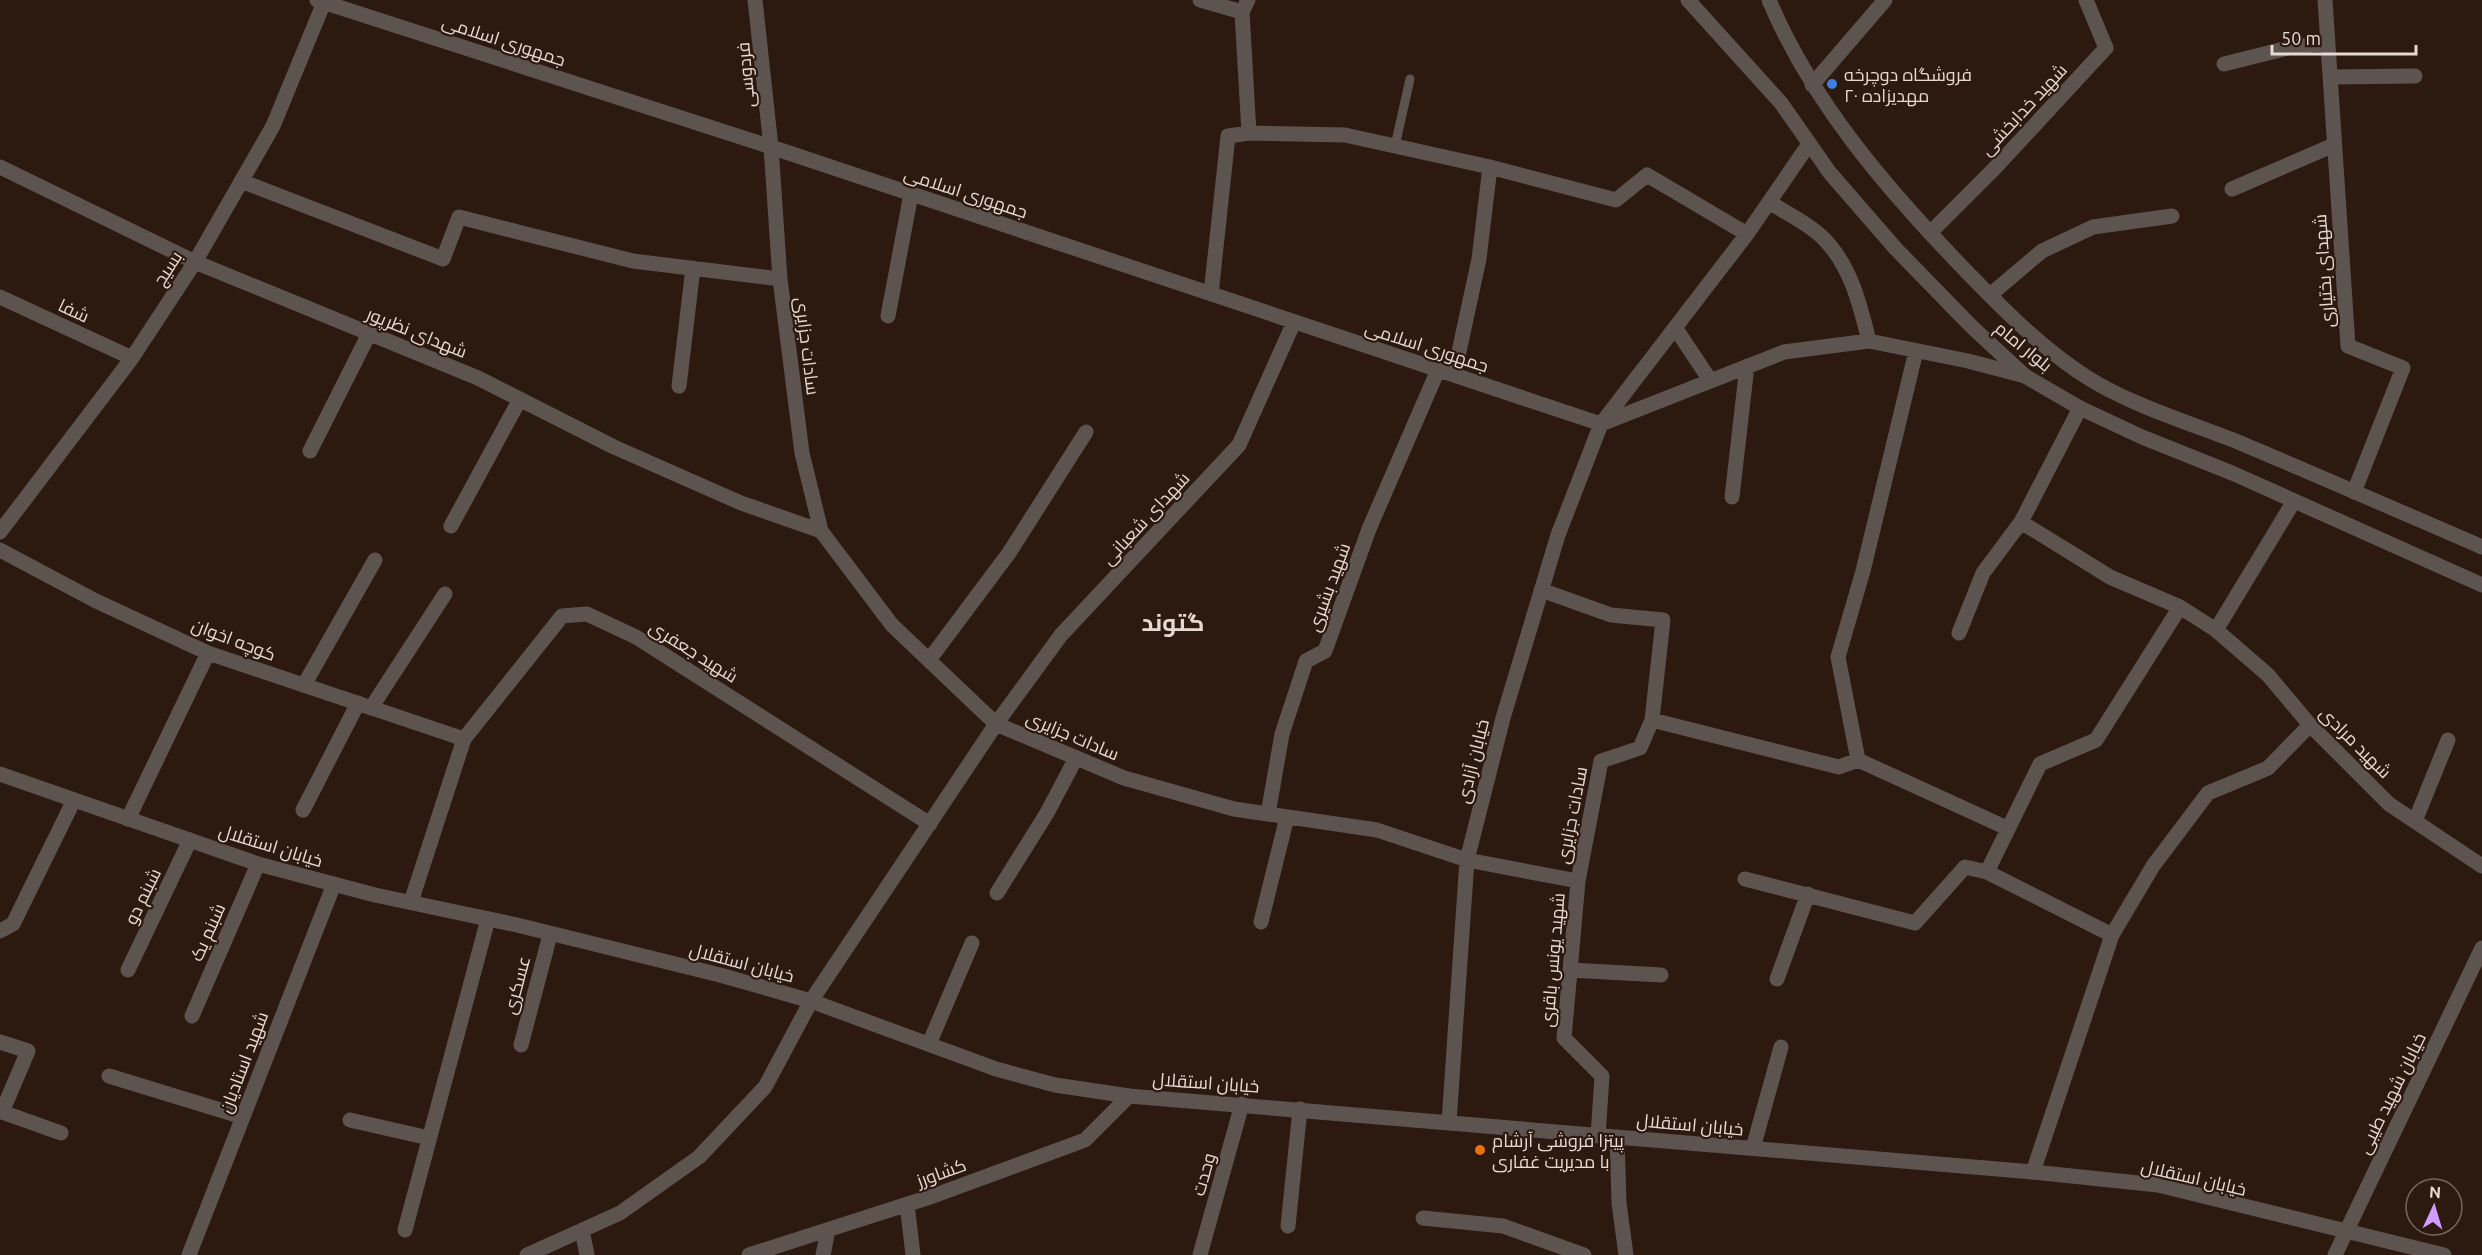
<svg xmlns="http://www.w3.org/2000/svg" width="2482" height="1255" font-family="Ubuntu,Cairo,sans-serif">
	<rect width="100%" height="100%" fill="#2c1a10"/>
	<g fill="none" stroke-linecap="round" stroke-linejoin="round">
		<!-- service -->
		<path stroke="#5e544f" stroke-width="9" d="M1395,146L1410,79"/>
		<!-- minor -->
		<path stroke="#5e544f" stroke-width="15" d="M317,0L771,147L1601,424L1784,352L1869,341L1968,361L2025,376
			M755,0L771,147L780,279L802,453L821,531L892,625L996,724L1124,778L1234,809L1377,830L1467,860L1578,881L1601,761L1640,748L1652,720L1663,620L1611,615L1541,590
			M1200,0L1242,12
			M2325,0L2348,346L2403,368L2354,492
			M2224,64L2292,47L2328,43
			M2330,77L2415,76
			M1812,85L1885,0
			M1249,133L1345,135L1490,167L1616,200L1647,175L1747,234
			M0,167L195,262L478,378L614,447L741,503L821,531
			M241,181L443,259L459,217L633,261L780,279
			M2232,189L2334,145
			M1769,202C1786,213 1806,222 1821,236C1850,263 1860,304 1869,341
			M1930,233L1993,170L2106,48L2086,0
			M1211,294L1228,136L1249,133L1242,12L1248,0
			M1990,295L2042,251L2093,227L2172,216
			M0,297L132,358
			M888,316L911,194
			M1676,329L1710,380
			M1454,375L1479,259L1490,167
			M679,386L693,268
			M2080,408L2021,522L2110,577L2180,607
			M310,451L369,334
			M1732,497L1747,366
			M451,526L520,399
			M0,532L132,358L195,262L273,126L325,0
			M0,550L96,601L208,653L464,739
			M2216,630L2268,675L2310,725L2389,804L2482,866
			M1959,633L1983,573L2021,522
			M929,660L1009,553L1086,432
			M304,685L375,560
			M371,708L445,594
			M1652,720L1839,767L1858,760L2007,828
			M1858,760L1838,657L1863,571L1916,351
			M303,810L358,703
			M1268,814L1282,734L1306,661L1325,651L1369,529L1438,370
			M128,819L208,653
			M2415,821L2448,740
			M1745,879L1915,923L1965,867L1987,872
			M1578,881L1564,1038L1602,1076L1598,1136
			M997,893L1047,813L1076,758
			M411,902L464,739L562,616L587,614L636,637L930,824
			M1261,922L1287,817
			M0,931L13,924L74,800
			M2112,935L2153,866L2208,793L2268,768L2310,725
			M128,970L190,840
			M1570,970L1661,975
			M1777,979L1808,894
			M192,1016L258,864
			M0,1042L28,1051L2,1112L61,1133
			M929,1044L972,943
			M521,1045L550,935
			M109,1076L243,1117
			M350,1120L429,1138
			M1449,1122L1467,860L1503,718L1558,535L1601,424L1747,234L1809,144
			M1617,1137L1619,1203L1626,1255
			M1753,1148L1781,1047
			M2033,1172L2112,935L1987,872L2040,764L2096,740L2180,607L2216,630L2294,501
			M907,1204L913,1255
			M1423,1218L1503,1226L1584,1255
			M1288,1226L1300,1109
			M405,1230L488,919
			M582,1230L587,1255
			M189,1255L334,884
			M527,1255L620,1213L699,1157L765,1087L811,1001L996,724L1061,635L1239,445L1294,322
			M749,1255L933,1196L1085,1140L1129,1096
			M823,1255L828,1230
			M1200,1255L1242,1104
			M2335,1255L2482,948"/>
		<!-- tertiary -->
		<path stroke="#5e544f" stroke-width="15" d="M1688,0L1781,103L1830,173L1896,249L1972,327L2025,376L2080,408L2142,437L2232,473L2482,585
			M1769,0C1813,104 1887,189 1965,270C2003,309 2042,349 2088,378C2131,405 2190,423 2238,442C2319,476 2401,512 2482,547
			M0,774L258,864L375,895L517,925L720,975L811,1001L996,1069L1055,1085L1129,1096L2033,1172L2158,1185L2444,1255"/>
	</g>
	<!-- markers -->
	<circle fill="#3f7fe0" stroke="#2c1a10" stroke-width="2" cx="1832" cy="84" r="6"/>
	<circle fill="#e8710a" stroke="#2c1a10" stroke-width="2" cx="1480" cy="1150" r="6"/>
	<g text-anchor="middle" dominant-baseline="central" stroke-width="4.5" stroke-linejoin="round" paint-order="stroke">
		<!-- street labels -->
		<g font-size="18" fill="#e6d9d2" stroke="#2c1a10">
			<text transform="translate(504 40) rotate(18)">جمهوری اسلامی</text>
			<text transform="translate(745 75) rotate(-95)">فردوسی</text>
			<text transform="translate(2023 109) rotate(-47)">شهید خدابخشی</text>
			<text transform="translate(966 192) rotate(18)">جمهوری اسلامی</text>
			<text transform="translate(167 268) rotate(-57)">بسیج</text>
			<text transform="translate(2323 271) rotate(-94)">شهدای بختیاری</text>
			<text transform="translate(74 310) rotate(25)">شفا</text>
			<text transform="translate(417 332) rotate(22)">شهدای نظرپور</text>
			<text transform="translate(808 346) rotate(83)">سادات جزایری</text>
			<text transform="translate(1427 346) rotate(18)">جمهوری اسلامی</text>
			<text transform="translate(2024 346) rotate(39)">بلوار امام</text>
			<text transform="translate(1145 518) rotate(-47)">شهدای شعبانی</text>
			<text transform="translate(1328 587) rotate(-70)">شهید بشیری</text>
			<text transform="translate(234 639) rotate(21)">کوچه اخوان</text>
			<text transform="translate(694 651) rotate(32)">شهید جعفری</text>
			<text transform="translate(1073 735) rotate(23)">سادات جزایری</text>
			<text transform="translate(2356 742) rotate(45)">شهید مرادی</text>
			<text transform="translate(1472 761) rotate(-76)">خیابان آزادی</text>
			<text transform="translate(1571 815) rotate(-79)">سادات جزایری</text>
			<text transform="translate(271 845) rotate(17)">خیابان استقلال</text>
			<text transform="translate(142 896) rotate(-64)">شبنم دو</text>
			<text transform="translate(207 932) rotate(-66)">شبنم یک</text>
			<text transform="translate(1552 960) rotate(-85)">شهید یونس باقری</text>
			<text transform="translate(742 962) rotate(15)">خیابان استقلال</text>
			<text transform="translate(516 985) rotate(-75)">عسکری</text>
			<text transform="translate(243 1062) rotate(-69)">شهید استادیان</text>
			<text transform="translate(1206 1082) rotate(4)">خیابان استقلال</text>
			<text transform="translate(2391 1093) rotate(-64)">خیابان شهید طیبی</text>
			<text transform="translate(1690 1124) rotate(5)">خیابان استقلال</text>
			<text transform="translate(941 1172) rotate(-20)">کشاورز</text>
			<text transform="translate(1203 1174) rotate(-74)">وحدت</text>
			<text transform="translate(2194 1177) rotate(13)">خیابان استقلال</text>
		</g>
		<!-- poi labels -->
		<g font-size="18" fill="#e6d9d2" stroke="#2c1a10" text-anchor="start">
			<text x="1844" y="74">فروشگاه دوچرخه<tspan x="1844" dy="21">۲۰ مهدیزاده</tspan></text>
			<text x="1492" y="1140">پیتزا فروشی آرشام<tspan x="1492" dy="21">با مدیریت غفاری</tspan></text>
		</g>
		<!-- district labels -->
		<g font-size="24" font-weight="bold" fill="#e6d9d2" stroke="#2c1a10">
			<text x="1173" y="622">گتوند</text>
		</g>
	</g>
	<!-- north arrow -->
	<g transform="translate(2434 1207) rotate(4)"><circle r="28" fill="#2c1a10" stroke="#76665e" stroke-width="1.5"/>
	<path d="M0-4.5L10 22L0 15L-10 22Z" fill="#d09dff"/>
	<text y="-9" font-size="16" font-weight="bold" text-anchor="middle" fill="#e6d9d2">N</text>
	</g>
	<!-- scale -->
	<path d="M2272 45v9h144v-9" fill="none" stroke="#e6d9d2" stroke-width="3"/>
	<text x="2281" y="45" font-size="18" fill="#e6d9d2" stroke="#2c1a10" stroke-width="4.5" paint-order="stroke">50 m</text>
</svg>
